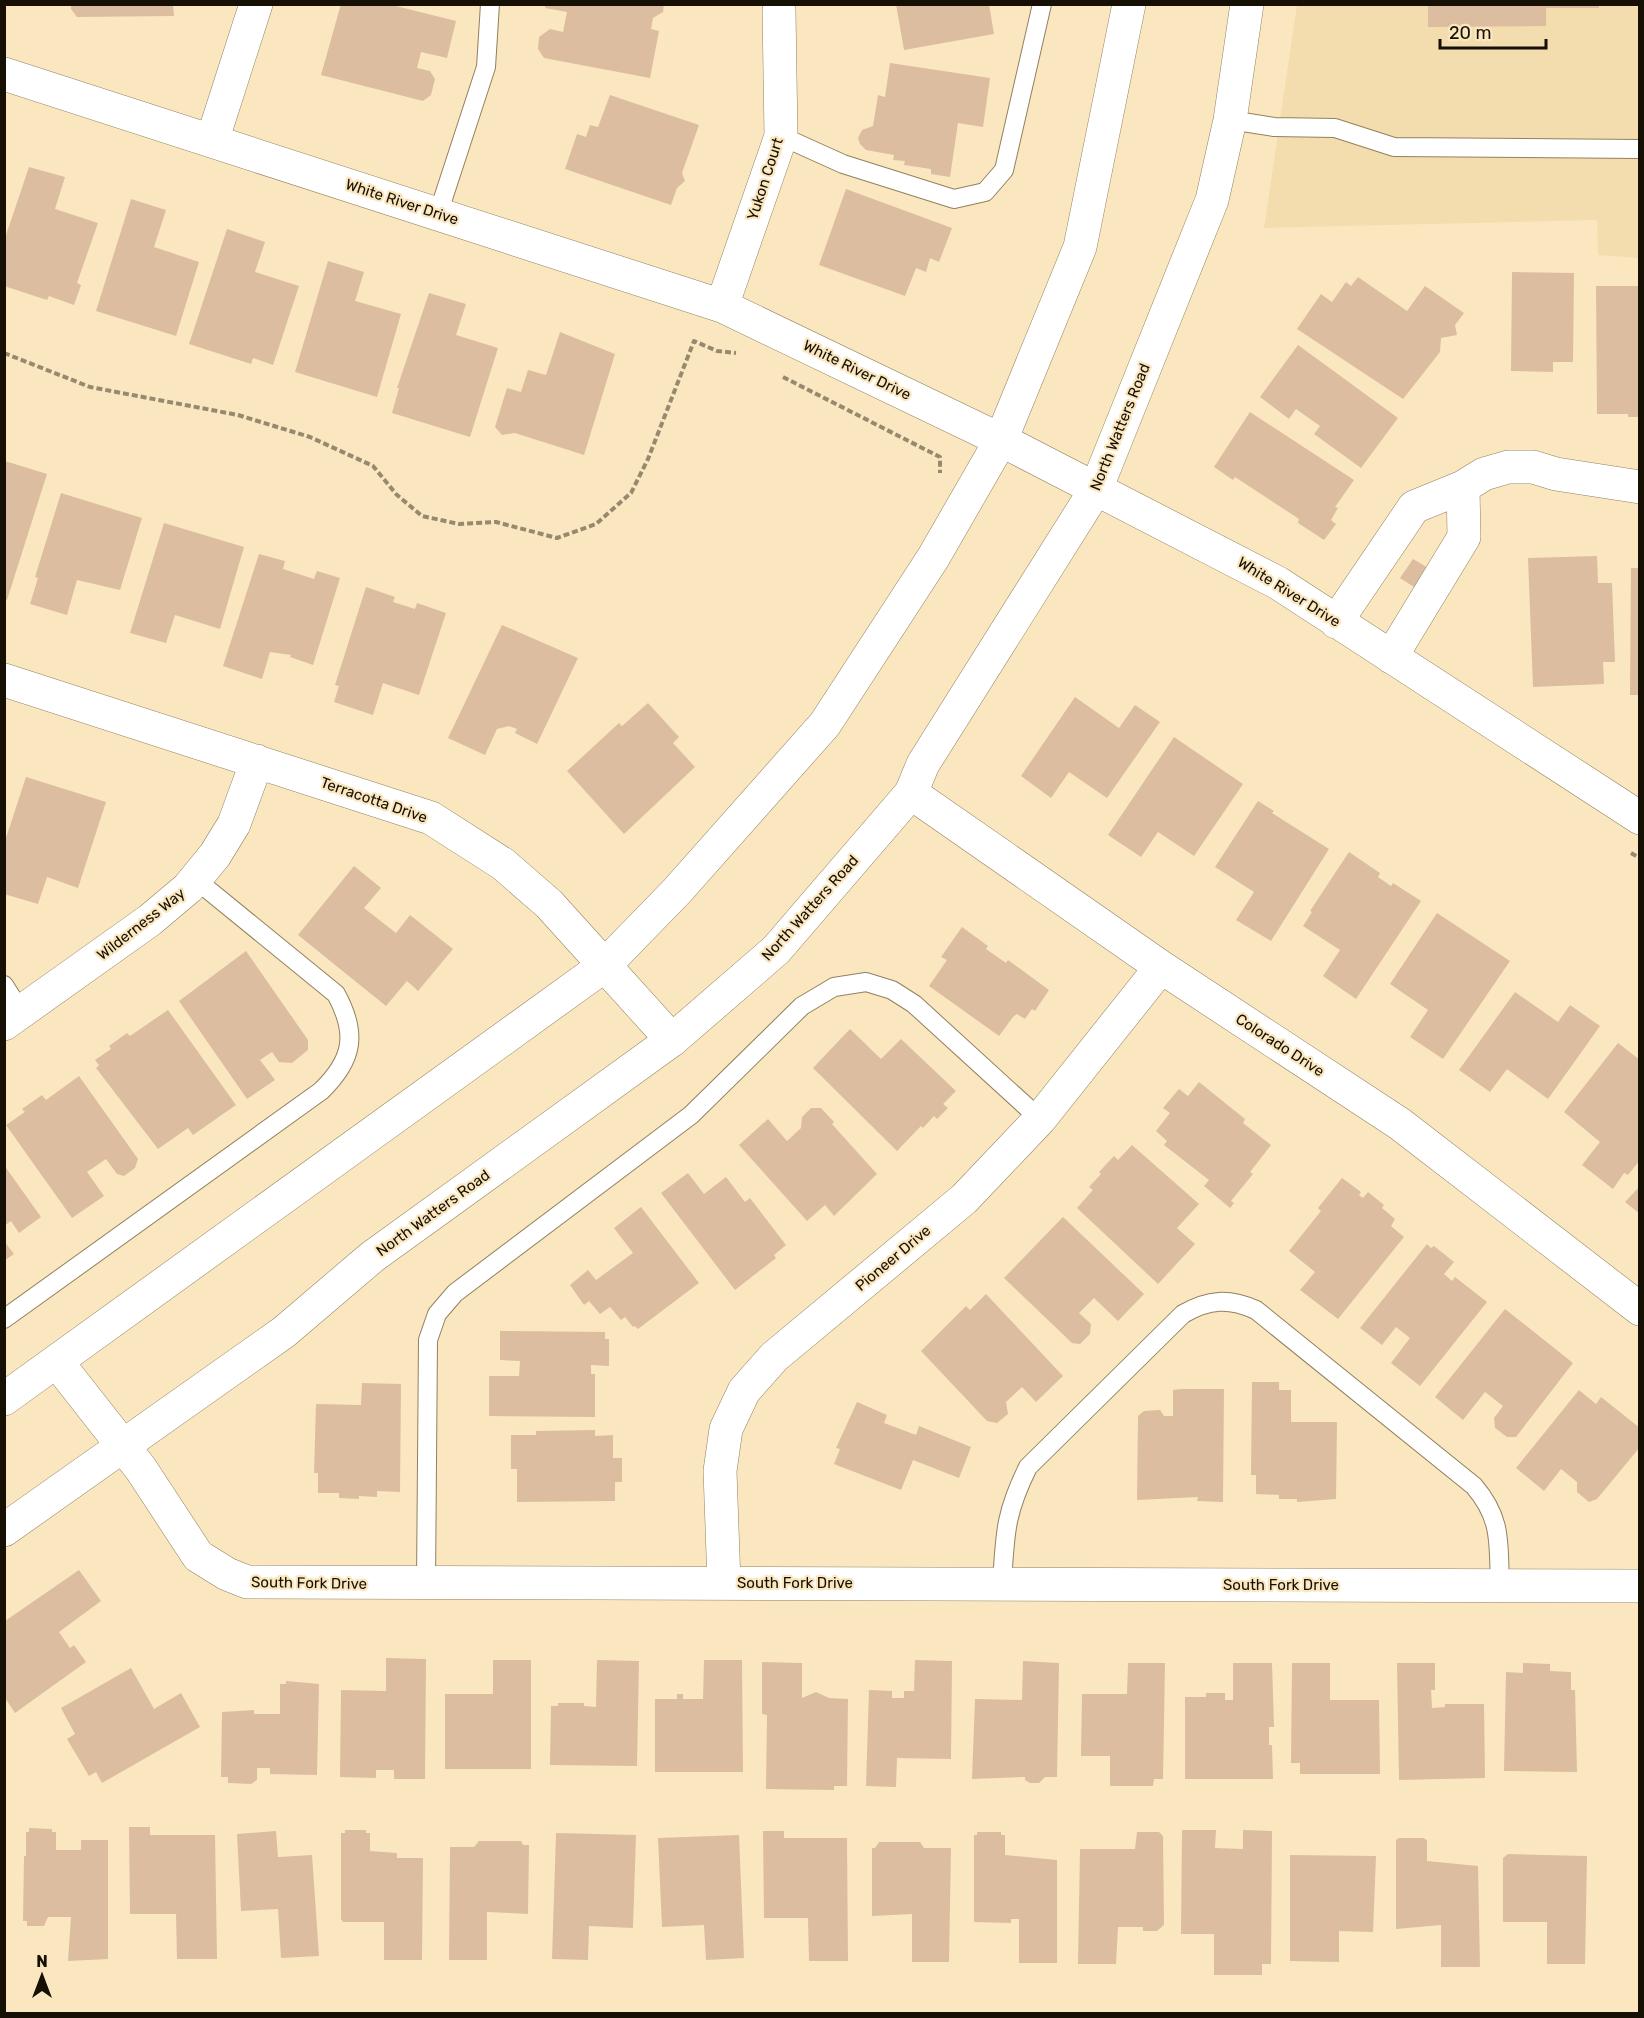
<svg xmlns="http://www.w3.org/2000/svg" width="1644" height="2018" font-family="Rubik,sans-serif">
	<rect width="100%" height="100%" fill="#fae7c0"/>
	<!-- built -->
	<path fill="#f3ddae" d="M1297,5H1639V258L1598,255L1597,220L1264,228Z"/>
	<!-- building -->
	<path fill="#ddbd9f" d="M71,4H173L174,16L77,17L71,9Z
		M341,4H388L456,21L447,58L421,52L417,68L430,71L435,79L431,95L423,101L321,75Z
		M546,4H664L663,12L653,18L651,29L659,31L650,78L544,58L538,49L539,37L550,29L563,32L567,12L545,8Z
		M896,4H989L994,34L904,50Z
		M1428,4H1599V8H1546V26L1428,27Z
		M890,63L990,78L983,127L958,123L950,177L931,174V169L904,165L905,161L893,160L894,155L866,150L860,144L858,138L862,130L873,126L878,95L885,97Z
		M610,95L699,125L682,173L685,181L677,188L671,205L565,169L577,134L586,137L590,125L598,127Z
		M29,167L65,177L55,209L98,223L77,283L81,285L74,305L49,296L47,300L4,286V241Z
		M846,189L952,228L939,262L930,258L926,272L916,268L905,296L819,265Z
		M131,199L166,210L154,247L199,262L176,336L96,311Z
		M227,229L265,242L255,272L299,286L273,365L253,358L251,364L189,344Z
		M328,261L364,272L355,301L401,314L377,397L295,372Z
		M1512,272L1574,273L1573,362H1553V372L1511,371Z
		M1358,277L1407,311L1425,286L1464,313L1455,325L1457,335L1441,338L1440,352L1403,399L1297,329L1321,294L1332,302L1346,282L1351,286Z
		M1596,286H1640V417H1628V414H1597Z
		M429,293L466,304L456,335L498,348L470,437L392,413L399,388H397Z
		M560,332L615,354L584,455L515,433L502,435L495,427L507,388L521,392L528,370L546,375Z
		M1298,345L1398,418L1361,468L1314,434L1320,426L1296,409L1289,419L1260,397Z
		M1250,412L1354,480L1335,507L1338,508L1331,520L1336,524L1324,540L1298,523L1299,519L1235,477L1233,480L1214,467Z
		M5,461L47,474L7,600L5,599Z
		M61,493L142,518L120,590L77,580L67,615L30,604L38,578L35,577Z
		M164,523L244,547L220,629L175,615L166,643L130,633Z
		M259,554L285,561L283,569L314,579L317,571L340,578L313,665L290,657L291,655L270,652L262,679L223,666Z
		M1597,556L1598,583H1612L1615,662H1603L1604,684L1533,687L1528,558Z
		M1413,559L1430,569L1417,589L1400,578Z
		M1631,568H1640V695H1630Z
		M366,587L395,597L393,602L415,609L417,603L446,613L419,695L383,683L373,715L334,702L339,686L335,685Z
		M502,625L578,658L537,744L515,733L517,729L509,726L497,729L485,755L448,738Z
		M1075,697L1119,728L1135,705L1160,722L1107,798L1069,772L1051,798L1021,776Z
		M648,703L679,737L673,743L695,767L624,834L567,771L619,723L622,726Z
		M1174,737L1243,784L1194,856L1158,832L1141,857L1108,835Z
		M26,777L106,802L78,888L47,877L38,904L4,894V844Z
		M1258,801L1274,811L1272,813L1329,849L1271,941L1236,920L1254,892L1215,867Z
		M1349,852L1380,873L1378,877L1391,886L1393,883L1421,901L1356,999L1323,976L1340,950L1303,926L1312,912L1310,911Z
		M354,866L381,888L364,908L396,933L410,915L453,949L418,991L407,981L386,1006L298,935Z
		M1437,913L1510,961L1443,1059L1410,1037L1428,1010L1390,984Z
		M962,927L988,946L986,949L1006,963L1008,960L1049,990L1035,1011L1032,1009L1025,1019L1017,1014L1013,1017L999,1036L929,986L947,960L941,957Z
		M246,951L308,1040V1050L292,1063L279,1062L272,1052L260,1060L275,1080L247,1099L179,1001Z
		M1515,992L1558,1022L1570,1005L1600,1026L1548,1099L1507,1069L1490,1092L1459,1070Z
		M168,1010L236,1105L193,1135L188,1128L158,1149L96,1068L99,1065L95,1060L111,1049L109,1046L127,1033L130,1036Z
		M850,1029L881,1059L901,1039L956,1091L943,1104L948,1108L937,1119L934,1116L923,1128L921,1126L897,1151L813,1068Z
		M1618,1043L1640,1060V1160L1628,1175L1624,1173L1613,1189L1582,1165L1600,1142L1564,1112Z
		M79,1076L138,1159L135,1168L124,1176L117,1174L106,1159L87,1172L104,1196L72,1218L6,1125L25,1112L22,1109L42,1095L46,1100Z
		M1199,1082L1245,1119L1243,1123L1271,1145L1250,1172L1253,1174L1231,1201L1234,1203L1230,1208L1204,1186L1209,1180L1164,1145L1167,1141L1156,1131L1170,1113L1163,1108L1179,1089L1188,1096Z
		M811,1108H821L834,1122L832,1124L877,1174L834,1216L825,1205L807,1221L739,1145L768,1119L787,1141L801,1128L802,1117Z
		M1132,1145L1199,1204L1177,1228L1195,1244L1158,1284L1077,1208L1093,1190L1089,1187L1101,1174L1099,1172L1114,1156L1118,1160Z
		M4,1165L41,1217L19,1233L11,1221L4,1226Z
		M688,1173L704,1194L726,1177L745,1202L750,1198L786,1245L774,1255L776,1258L735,1290L661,1193Z
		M1342,1178L1361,1192L1359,1195L1363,1198L1368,1192L1384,1205L1382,1208L1395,1219L1391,1226L1404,1237L1338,1319L1300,1290L1315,1272L1289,1251L1321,1211L1318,1208Z
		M1640,1186V1214L1625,1202Z
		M641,1207L699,1283L638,1329L635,1326L633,1327L625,1317L621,1320L610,1307L600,1314L589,1301L584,1305L570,1285L588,1270L596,1280L633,1253L614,1228Z
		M1063,1217L1144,1294L1118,1321L1094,1298L1079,1313L1091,1324L1090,1334L1080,1344L1072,1343L1004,1278Z
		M4,1241L14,1254L4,1261Z
		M1427,1244L1431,1248L1434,1246L1454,1262L1444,1274L1452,1281L1455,1277L1487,1302L1420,1386L1391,1363L1410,1338L1396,1327L1382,1345L1360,1328Z
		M986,1294L1063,1376L1036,1402L1022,1387L1006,1402L1008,1414L997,1423L987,1421L921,1351L966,1306L970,1310Z
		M1505,1309L1573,1363L1516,1437H1507L1495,1428L1494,1418L1503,1406L1485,1392L1463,1420L1435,1397Z
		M500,1331L605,1332V1339H609V1366L591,1365V1374H595V1417L489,1416V1376H519L520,1361L500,1360Z
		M1252,1382H1279V1390H1291V1422H1337L1336,1499L1297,1502V1499H1279V1495L1256,1494V1475H1251Z
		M362,1383L401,1384L400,1492L377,1491V1497L359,1496V1499L339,1498V1493H318V1473H314L316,1404L361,1405Z
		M1181,1389H1224L1223,1502L1197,1501L1198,1497L1137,1500L1138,1416L1144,1411L1160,1410L1164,1416H1173V1390Z
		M1579,1390L1596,1404L1601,1397L1640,1428V1447L1597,1499L1589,1502L1577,1492V1482L1561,1469L1544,1491L1516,1468Z
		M857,1402L887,1415L884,1423L916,1435L919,1426L971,1447L959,1478L913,1460L901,1490L834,1464L840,1449L836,1448Z
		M595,1430V1436L613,1435V1458H622V1482H615V1501L517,1502V1469H511V1435H536V1431Z
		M79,1570L101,1601L59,1632L70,1648L74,1645L86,1662L15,1713L5,1698V1621Z
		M386,1658L426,1659L425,1779H394V1770H376V1778L340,1777L341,1690L386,1691Z
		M493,1660H531V1769H445V1694H493Z
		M597,1660L639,1661L637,1766L550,1765L551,1706H558V1703H584V1706L596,1707Z
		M704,1660H742L743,1772H655V1699H677V1694H683V1699H703Z
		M915,1660L952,1661L951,1759L897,1758L896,1787L866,1786L869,1690L892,1691V1698H904V1691H914Z
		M1023,1661L1059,1663L1057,1777H1045L1039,1783H1030L1025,1780V1777L972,1779L975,1699L1022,1700Z
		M762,1662L802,1663V1698L816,1692L829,1698L848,1699L847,1786H834V1790L766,1789L767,1715L762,1714Z
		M1128,1663H1165L1163,1779H1154L1153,1786H1110V1756H1081L1082,1694H1127Z
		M1233,1663H1272L1274,1727H1269V1745H1272L1273,1779H1185V1697H1206V1693H1225V1700H1233Z
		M1292,1663H1330V1700H1379L1380,1774H1300V1763H1291Z
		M1397,1663H1435V1690H1431L1432,1708L1445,1707V1704H1484L1485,1778L1399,1780Z
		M1523,1663L1550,1664V1671L1571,1672V1690H1575L1577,1772L1504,1771L1506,1672L1523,1673Z
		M131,1668L154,1709L181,1693L200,1727L102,1783L96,1772L89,1776L67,1739L75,1734L61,1708Z
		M286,1681L319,1684L317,1775L270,1774V1768H257V1780L251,1784L228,1783V1777H221L222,1712L254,1710V1714H280V1684H286Z
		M129,1827H150V1835H215L217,1959H177L176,1914H130Z
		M29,1828L52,1829V1832H56V1850H81V1840H108V1959L68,1961L71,1917H48L44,1926H27V1921H23L24,1856H26V1832H29Z
		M345,1830H366V1833H370V1851L397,1853V1858H423L422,1960H384V1922H343L341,1919V1833H345Z
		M1182,1830H1216L1215,1848L1243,1849V1830L1272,1831L1271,1964H1262V1975H1214V1934H1181Z
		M276,1831L278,1857L312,1855L319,1956L281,1958L278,1909L241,1911L237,1834Z
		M763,1831H784V1838H847L848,1961H809L808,1918H764Z
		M977,1832H1001V1835H1005V1855L1057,1860V1963H1019V1919H1011V1923L974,1922V1835H977Z
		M1137,1832H1159L1163,1836L1164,1925L1157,1931H1143V1927H1118L1116,1964H1078L1080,1849H1135Z
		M556,1833L636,1835L633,1928L589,1926L588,1960L552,1959Z
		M739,1835L744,1958L706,1960L704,1925L662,1927L658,1838Z
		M1399,1838H1423L1427,1840V1861L1478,1866L1480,1967H1441V1925L1396,1929V1840Z
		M479,1841H521L523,1845H529L528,1914L487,1912V1960H449L450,1847H474Z
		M879,1842H920L924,1848H951L949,1962H912V1914L872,1916V1848H875Z
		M1508,1854L1587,1856L1585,1964H1547V1922H1503V1858Z
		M1290,1855L1376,1856L1373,1932L1339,1931V1962L1290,1961Z"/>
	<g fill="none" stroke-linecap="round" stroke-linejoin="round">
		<defs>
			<path id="lane" d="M1230,120L1274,127L1335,128L1394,147L1640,149
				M781,136L843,164L954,199L985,192L1004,170L1042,4
				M438,214L486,67L490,4
				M4,985L21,1012
				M4,1319L321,1091C353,1060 358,1034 336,994L195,879
				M426,1584L428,1340L437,1314L455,1293L691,1115L802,1006L834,987L866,982L892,990L914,1004L1040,1119
				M1002,1584C1005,1534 1005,1513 1028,1467L1183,1314C1209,1299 1229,1298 1256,1310L1474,1486C1503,1520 1498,1544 1500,1586"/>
			<path id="street" d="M4,74L722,306L1001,440L1278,583L1640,818
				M212,141L256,4
				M722,306L781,136L779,11
				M1336,622L1414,507L1463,487L1484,474L1508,467H1533L1556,474L1640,487
				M1391,657L1464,537L1463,487
				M4,680L431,818L503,864L549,904L672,1040
				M911,793L1161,967L1400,1124L1640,1309
				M4,1024L150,920L188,888L215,855L234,824L257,761
				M57,1362L141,1469L198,1556L227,1574L247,1582L1640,1586
				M724,1583L720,1471L726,1429L744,1391L774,1357L964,1199L1040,1119L1161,967"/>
			<path id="secondary" d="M4,1399L604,966L677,891L825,724L933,558L1001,440L1080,247L1129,4
				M4,1530L284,1332L372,1257L672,1040L776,950L911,793L923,764L1096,489L1212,200L1230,120L1247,4"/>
		</defs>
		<!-- lane casing -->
		<use href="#lane" stroke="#92815d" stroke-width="20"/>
		<!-- street casing -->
		<use href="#street" stroke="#92815d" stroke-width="34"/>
		<!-- secondary casing -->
		<use href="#secondary" stroke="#92815d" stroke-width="34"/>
		<!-- path -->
		<path stroke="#97896e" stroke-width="4" stroke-dasharray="6 3" stroke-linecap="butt" d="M4,353L90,387L238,415L310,437L373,466L397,495L422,516L459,524L496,522L557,538L596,524L631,493L648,459L694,341L717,351L736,353
			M783,377L940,457V473
			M1631,853L1640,858"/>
		<!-- lane -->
		<use href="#lane" stroke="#fff" stroke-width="18"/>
		<!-- street -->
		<use href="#street" stroke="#fff" stroke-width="33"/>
		<!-- secondary -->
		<use href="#secondary" stroke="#fff" stroke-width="33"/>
	</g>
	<g text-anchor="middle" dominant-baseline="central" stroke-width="4.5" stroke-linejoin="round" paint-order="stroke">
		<!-- street labels -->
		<g font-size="15" fill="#160f03" stroke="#fae7c0">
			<text transform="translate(765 179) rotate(-72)">Yukon Court</text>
			<text transform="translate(402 202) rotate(18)">White River Drive</text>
			<text transform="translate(857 370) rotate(26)">White River Drive</text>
			<text transform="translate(1120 427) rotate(-68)">North Watters Road</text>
			<text transform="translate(1289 592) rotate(32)">White River Drive</text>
			<text transform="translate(374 800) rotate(19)">Terracotta Drive</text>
			<text transform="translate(810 908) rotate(-48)">North Watters Road</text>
			<text transform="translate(141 924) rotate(-38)">Wilderness Way</text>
			<text transform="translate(1280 1045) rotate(33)">Colorado Drive</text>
			<text transform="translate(433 1213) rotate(-36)">North Watters Road</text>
			<text transform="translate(893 1258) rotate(-40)">Pioneer Drive</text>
			<text transform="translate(309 1583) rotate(1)">South Fork Drive</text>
			<text x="795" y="1583">South Fork Drive</text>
			<text x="1281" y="1585">South Fork Drive</text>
		</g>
	</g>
	<!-- border -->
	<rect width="1644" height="2018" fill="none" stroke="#160f03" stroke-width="12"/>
	<!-- north arrow -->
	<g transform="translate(42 1976)" stroke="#fae7c0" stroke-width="4.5" paint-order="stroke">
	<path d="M0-4.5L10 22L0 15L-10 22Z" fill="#160f03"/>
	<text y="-9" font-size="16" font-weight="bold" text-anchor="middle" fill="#160f03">N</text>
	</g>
	<!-- scale -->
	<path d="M1440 39v9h106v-9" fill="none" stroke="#160f03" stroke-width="3"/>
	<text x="1449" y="39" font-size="18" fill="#160f03" stroke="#fae7c0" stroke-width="4.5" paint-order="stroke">20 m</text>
</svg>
